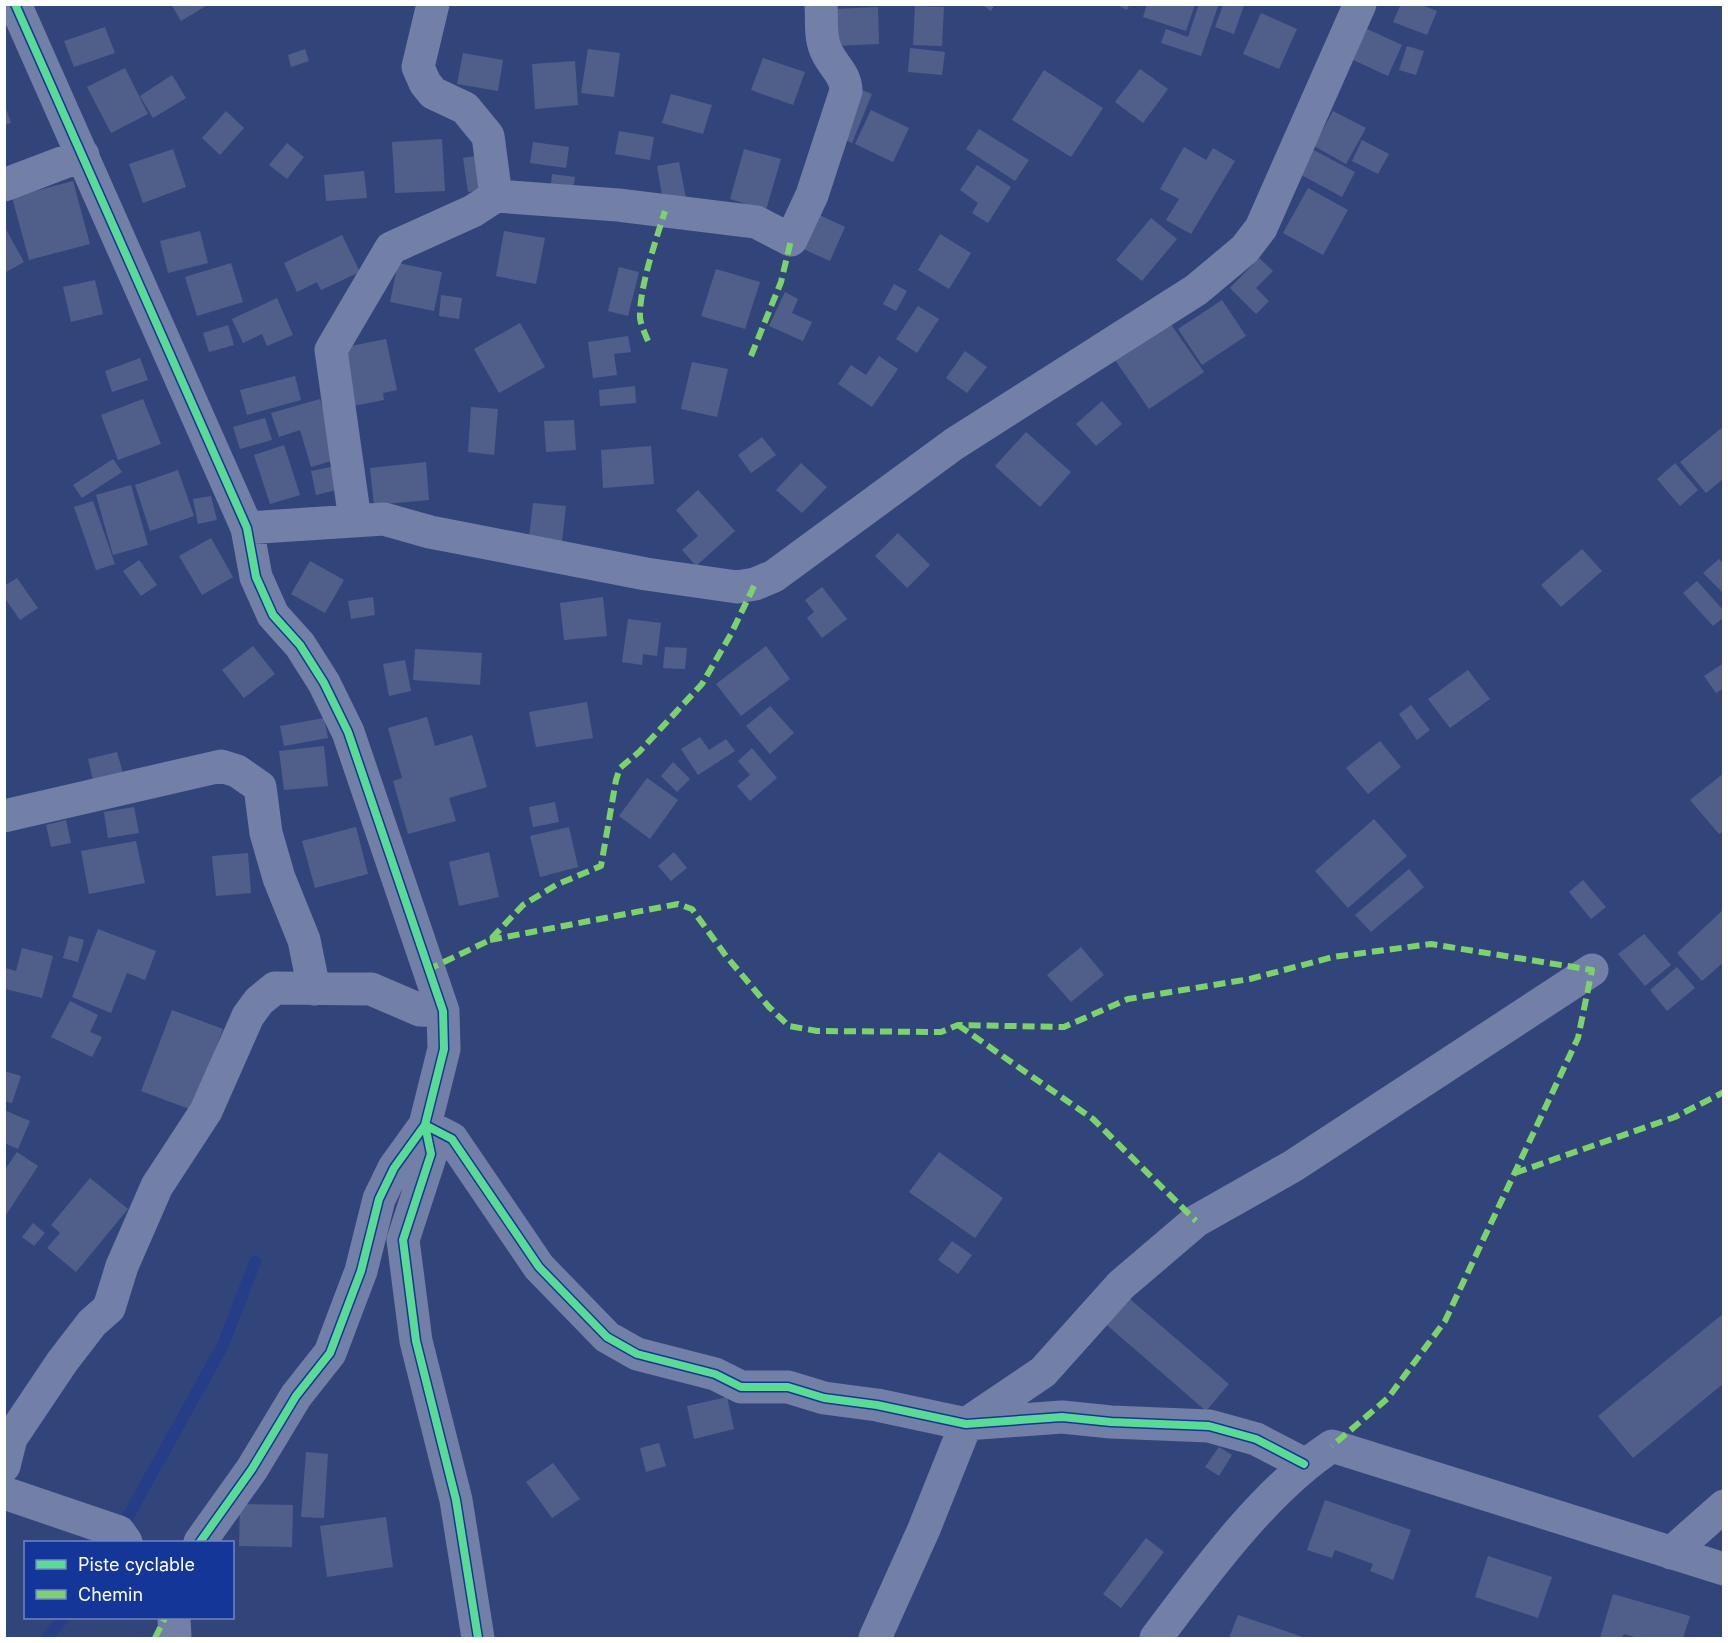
<svg xmlns="http://www.w3.org/2000/svg" width="1728" height="1643" font-family="Inter,sans-serif">
	<rect width="100%" height="100%" fill="#32457b"/>
	<g fill="none" stroke-linecap="round" stroke-linejoin="round">
		<!-- stream -->
		<path stroke="#253e87" stroke-width="12" d="M120,1531L223,1345L255,1262
			M47,1638L63,1618"/>
	</g>
	<!-- building -->
	<path fill="#505f8a" d="M171,4H209L181,21Z
		M981,4H995L991,11Z
		M1115,4H1130L1127,10Z
		M1147,4H1195L1186,31L1143,17Z
		M1199,4L1218,6L1201,56L1161,43L1166,29L1188,37Z
		M1401,4H1419L1437,11L1427,35L1393,22Z
		M1223,5H1244L1234,34L1215,27Z
		M915,6L944,7L942,46L913,45Z
		M878,7L879,44L835,46L834,9Z
		M1261,13L1297,29L1279,69L1243,54Z
		M105,27L115,53L74,67L64,41Z
		M1365,28L1402,45L1388,76L1351,59Z
		M1407,46L1424,51L1416,75L1399,70Z
		M910,48L945,52L942,75L908,72Z
		M305,49L309,61L291,67L288,55Z
		M588,49L620,53L614,97L581,93Z
		M463,53L503,60L498,91L457,84Z
		M763,58L805,72L793,105L751,90Z
		M575,61L578,105L535,109L532,64Z
		M125,68L148,114L111,133L87,87Z
		M1140,69L1168,89L1143,123L1115,102Z
		M1044,70L1103,108L1071,157L1012,120Z
		M172,75L186,98L153,118L140,96Z
		M855,87L872,94L852,143L835,135Z
		M671,94L712,105L703,134L662,123Z
		M4,103L11,123L4,125Z
		M871,110L909,128L893,162L855,144Z
		M226,111L244,128L220,155L202,138Z
		M1333,111L1366,128L1346,164L1314,146Z
		M979,129L1029,160L1015,181L966,149Z
		M619,131L654,137L650,160L615,154Z
		M442,139L445,191L395,193L392,142Z
		M1362,140L1389,154L1378,174L1352,161Z
		M533,142L569,147L566,168L530,163Z
		M287,143L304,157L287,179L269,165Z
		M1184,147L1206,160L1213,148L1235,161L1191,234L1166,220L1179,199L1160,189Z
		M1310,148L1355,172L1342,197L1296,172Z
		M173,149L186,187L143,203L129,164Z
		M744,149L781,159L766,210L730,199Z
		M487,154L492,189L468,192L463,158Z
		M679,162L686,198L663,201L657,166Z
		M977,165L1011,187L988,223L972,213L978,203L960,190Z
		M364,171L367,198L326,201L324,175Z
		M552,174L575,177L572,197L550,194Z
		M73,181L90,244L29,260L12,197Z
		M1308,188L1348,210L1323,255L1283,233Z
		M817,214L845,227L830,261L801,248Z
		M1151,218L1177,239L1142,281L1116,260Z
		M4,226L24,262L4,273Z
		M200,231L208,263L168,273L160,241Z
		M504,231L545,238L536,284L496,276Z
		M940,234L971,253L949,289L918,270Z
		M342,235L360,272L321,290L317,282L297,292L284,263Z
		M1259,258L1273,271L1256,288L1269,301L1256,314L1230,288Z
		M231,263L243,302L197,316L185,277Z
		M398,263L442,272L434,311L390,302Z
		M619,267L639,272L628,316L608,311Z
		M716,269L760,282L745,329L701,316Z
		M95,280L103,314L71,322L63,287Z
		M894,284L907,291L896,311L883,304Z
		M785,292L798,299L792,313L812,322L803,341L769,326Z
		M441,295L462,298L459,319L439,316Z
		M277,298L293,335L267,346L262,334L243,343L232,319Z
		M1222,300L1246,336L1202,365L1178,329Z
		M918,306L939,319L917,353L896,339Z
		M520,323L545,367L499,393L474,349Z
		M1170,323L1204,372L1149,409L1115,360Z
		M228,325L234,345L209,352L203,333Z
		M628,336L631,352L614,354L617,375L593,378L588,342Z
		M386,339L397,390L383,393L384,400L353,406L341,348Z
		M965,351L987,367L967,393L946,378Z
		M879,356L898,369L872,407L838,384L851,365L866,375Z
		M140,358L148,380L112,392L105,371Z
		M692,362L728,369L717,417L681,409Z
		M295,376L301,400L247,415L240,390Z
		M635,386L636,403L600,406L599,390Z
		M143,399L161,444L118,460L101,415Z
		M320,399L338,459L311,467L300,430L279,437L271,413Z
		M1102,401L1122,424L1096,446L1076,424Z
		M471,407L498,409L494,455L468,452Z
		M265,418L272,440L240,449L233,427Z
		M574,420L576,450L546,452L544,421Z
		M1724,426V478L1706,493L1680,462Z
		M1026,432L1071,472L1040,507L995,466Z
		M762,437L776,455L751,473L738,455Z
		M284,445L300,495L270,504L254,455Z
		M651,446L654,484L603,488L601,450Z
		M113,459L122,472L82,498L73,485Z
		M426,462L429,500L374,505L370,468Z
		M801,463L827,487L802,513L776,490Z
		M1675,463L1698,490L1680,506L1657,479Z
		M336,466L341,489L316,495L311,471Z
		M178,470L194,516L150,531L135,485Z
		M131,485L148,545L113,555L96,495Z
		M698,490L735,531L696,566L682,550L698,536L676,510Z
		M211,496L217,520L198,524L193,499Z
		M93,501L115,564L96,570L74,507Z
		M533,503L566,506L562,542L529,538Z
		M898,533L930,565L907,588L875,556Z
		M211,538L233,577L202,595L179,556Z
		M1582,549L1602,571L1561,607L1541,585Z
		M1719,559L1724,564V594L1703,573Z
		M139,560L157,585L141,596L123,571Z
		M310,561L344,580L325,613L291,594Z
		M17,578L38,608L20,620L4,597V586Z
		M1697,581L1724,611V617L1713,626L1683,593Z
		M822,587L847,619L822,638L807,618L814,612L805,600Z
		M373,597L375,615L351,619L348,601Z
		M603,597L607,636L564,640L560,603Z
		M628,619L661,623L657,656L643,654L642,665L622,662Z
		M253,646L275,674L244,698L222,670Z
		M766,646L790,679L741,716L716,684Z
		M665,647L687,648L685,669L663,668Z
		M415,649L482,653L480,685L413,680Z
		M405,660L411,691L389,696L383,664Z
		M1724,663V688L1716,693L1704,676Z
		M1468,670L1490,699L1450,728L1428,699Z
		M587,702L593,738L536,747L529,712Z
		M1411,705L1430,730L1417,740L1399,714Z
		M770,706L794,733L770,754L746,726Z
		M427,717L435,746L472,735L487,787L449,798L456,821L408,834L393,781L402,778L388,728Z
		M324,718L328,738L284,746L280,726Z
		M700,737L709,750L726,739L735,751L698,775L681,749Z
		M1380,741L1401,767L1368,794L1346,768Z
		M324,746L328,786L284,790L279,751Z
		M752,748L777,778L750,801L737,786L750,775L738,761Z
		M117,752L124,777L94,785L88,759Z
		M673,762L690,779L677,792L661,776Z
		M1724,773V831L1719,834L1690,800Z
		M647,778L678,800L650,839L619,816Z
		M555,802L559,822L533,827L529,807Z
		M134,807L139,833L108,838L104,812Z
		M1374,819L1407,856L1348,908L1315,871Z
		M66,820L71,843L51,847L46,825Z
		M356,827L368,874L315,888L302,841Z
		M569,827L578,867L540,877L530,836Z
		M136,841L145,883L89,894L81,851Z
		M489,852L499,897L459,906L449,862Z
		M674,852L687,868L671,881L658,866Z
		M248,853L251,893L216,896L212,856Z
		M1409,869L1424,887L1371,932L1355,915Z
		M1583,880L1606,907L1591,919L1569,892Z
		M1724,909V962L1702,981L1677,953Z
		M98,929L156,951L145,980L127,973L111,1013L72,997Z
		M1644,934L1671,965L1645,986L1618,954Z
		M69,936L84,940L78,962L63,958Z
		M1081,947L1104,975L1071,1002L1047,975Z
		M22,948L53,956L42,998L5,989V968L16,971Z
		M1677,967L1695,988L1667,1011L1650,990Z
		M70,1001L98,1015L90,1032L102,1037L92,1057L51,1037Z
		M172,1010L223,1029L192,1110L141,1091Z
		M4,1071L21,1076L12,1103L4,1101Z
		M4,1110L30,1121L18,1149L4,1143Z
		M17,1152L38,1166L4,1218V1171Z
		M939,1152L1003,1198L975,1238L909,1192Z
		M90,1178L128,1209L76,1272L47,1248L60,1233L51,1225Z
		M33,1223L45,1233L34,1246L22,1237Z
		M952,1241L972,1255L958,1274L938,1260Z
		M1124,1294L1229,1384L1206,1411L1101,1320Z
		M1724,1313V1383L1633,1458L1598,1416Z
		M727,1397L734,1429L694,1439L687,1406Z
		M659,1443L666,1466L646,1472L640,1448Z
		M1219,1447L1232,1455L1219,1476L1205,1467Z
		M306,1452L328,1454L324,1518L301,1517Z
		M553,1463L580,1499L552,1518L526,1482Z
		M1325,1500L1411,1530L1393,1580L1370,1571L1373,1564L1335,1550L1332,1558L1307,1550Z
		M240,1504L293,1505L292,1547L239,1546Z
		M386,1517L393,1567L327,1577L320,1526Z
		M1146,1538L1164,1552L1121,1608L1103,1594Z
		M1488,1556L1552,1577L1538,1618L1475,1597Z
		M1613,1594L1690,1616L1683,1638H1638L1624,1634L1622,1638H1600Z
		M1238,1615L1306,1638H1229Z"/>
	<g fill="none" stroke-linecap="round" stroke-linejoin="round">
		<!-- minor -->
		<path stroke="#727fa6" stroke-width="33" d="M15,4L247,528L256,577L273,615L300,645L324,683L348,732L443,1011L444,1049L425,1125L431,1154L403,1240L416,1341L456,1500L478,1638
			M433,4L418,67L425,83L433,93L465,108L488,136L496,196
			M4,185L83,155
			M355,520L331,350L391,248L473,211L496,196L618,205L756,222L791,240L812,195L846,91C846,73 831,65 825,48C820,36 822,18 821,4
			M247,528L384,519L430,532L646,574L737,587L755,584L774,576L954,444L1196,290L1245,249L1261,228L1360,4
			M4,816L221,766L237,771L260,787L266,833L279,878L304,940L314,989
			M4,1466L11,1438L62,1362L92,1323L109,1308L122,1266L157,1186L206,1111L248,1016L259,1001L275,988L371,989L420,1010L443,1011
			M4,1493L119,1532L126,1542
			M200,1542L252,1469L296,1396L330,1353L361,1271L379,1199L394,1168L425,1125L452,1139L539,1267L607,1337L637,1354L715,1374L741,1387H788L824,1398L877,1405L966,1424L1062,1417L1111,1422L1209,1426L1256,1439L1304,1464
			M1671,1553L1724,1506
			M174,1618L175,1638
			M875,1638L924,1529L966,1424L1043,1372L1121,1285L1196,1221L1293,1166L1592,970
			M1156,1638C1204,1574 1265,1490 1332,1446L1724,1569"/>
		<!-- quiet -->
		<path stroke="#7cd36c" stroke-width="6" stroke-dasharray="12 6" stroke-linecap="butt" d="M648,341C645,334 641,325 640,318C639,288 656,240 665,211
			M751,356L781,282L791,240
			M490,940L678,904L692,909L726,956L769,1007L789,1026L817,1031L941,1032L958,1025L1064,1027L1128,999L1250,979L1333,957L1431,944L1592,970L1578,1038L1445,1321L1388,1398L1332,1446
			M427,970L490,940L523,905L556,885L601,866L616,780L620,768L639,752L702,684L731,634L755,584
			M958,1025L1093,1119L1196,1221
			M1515,1173L1675,1117L1724,1092
			M155,1638L165,1618"/>
		<defs>
			<path id="cycleway" d="M15,4L247,528L256,577L273,615L300,645L324,683L348,732L443,1011L444,1049L425,1125L431,1154L403,1240L416,1341L456,1500L478,1638
				M200,1542L252,1469L296,1396L330,1353L361,1271L379,1199L394,1168L425,1125L452,1139L539,1267L607,1337L637,1354L715,1374L741,1387H788L824,1398L877,1405L966,1424L1062,1417L1111,1422L1209,1426L1256,1439L1304,1464"/>
		</defs>
		<!-- cycleway casing -->
		<use href="#cycleway" stroke="#143699" stroke-width="11"/>
		<!-- cycleway -->
		<use href="#cycleway" stroke="#5adb95" stroke-width="8"/>
	</g>
	<!-- border -->
	<rect width="1728" height="1643" fill="none" stroke="#ffffff" stroke-width="12"/>
	<!-- legend -->
	<rect x="24" y="1541" width="210" height="78" fill="#143699" stroke="#7286c2" stroke-width="1.5"/>
	<rect x="36" y="1560" width="30" height="9" fill="#5adb95" stroke="#7286c2" stroke-width="1.5"/>
	<text x="78" y="1571" font-size="18" fill="#ffffff">Piste cyclable</text>
	<rect x="36" y="1590" width="30" height="9" fill="#7cd36c" stroke="#7286c2" stroke-width="1.5"/>
	<text x="78" y="1601" font-size="18" fill="#ffffff">Chemin</text>
</svg>
